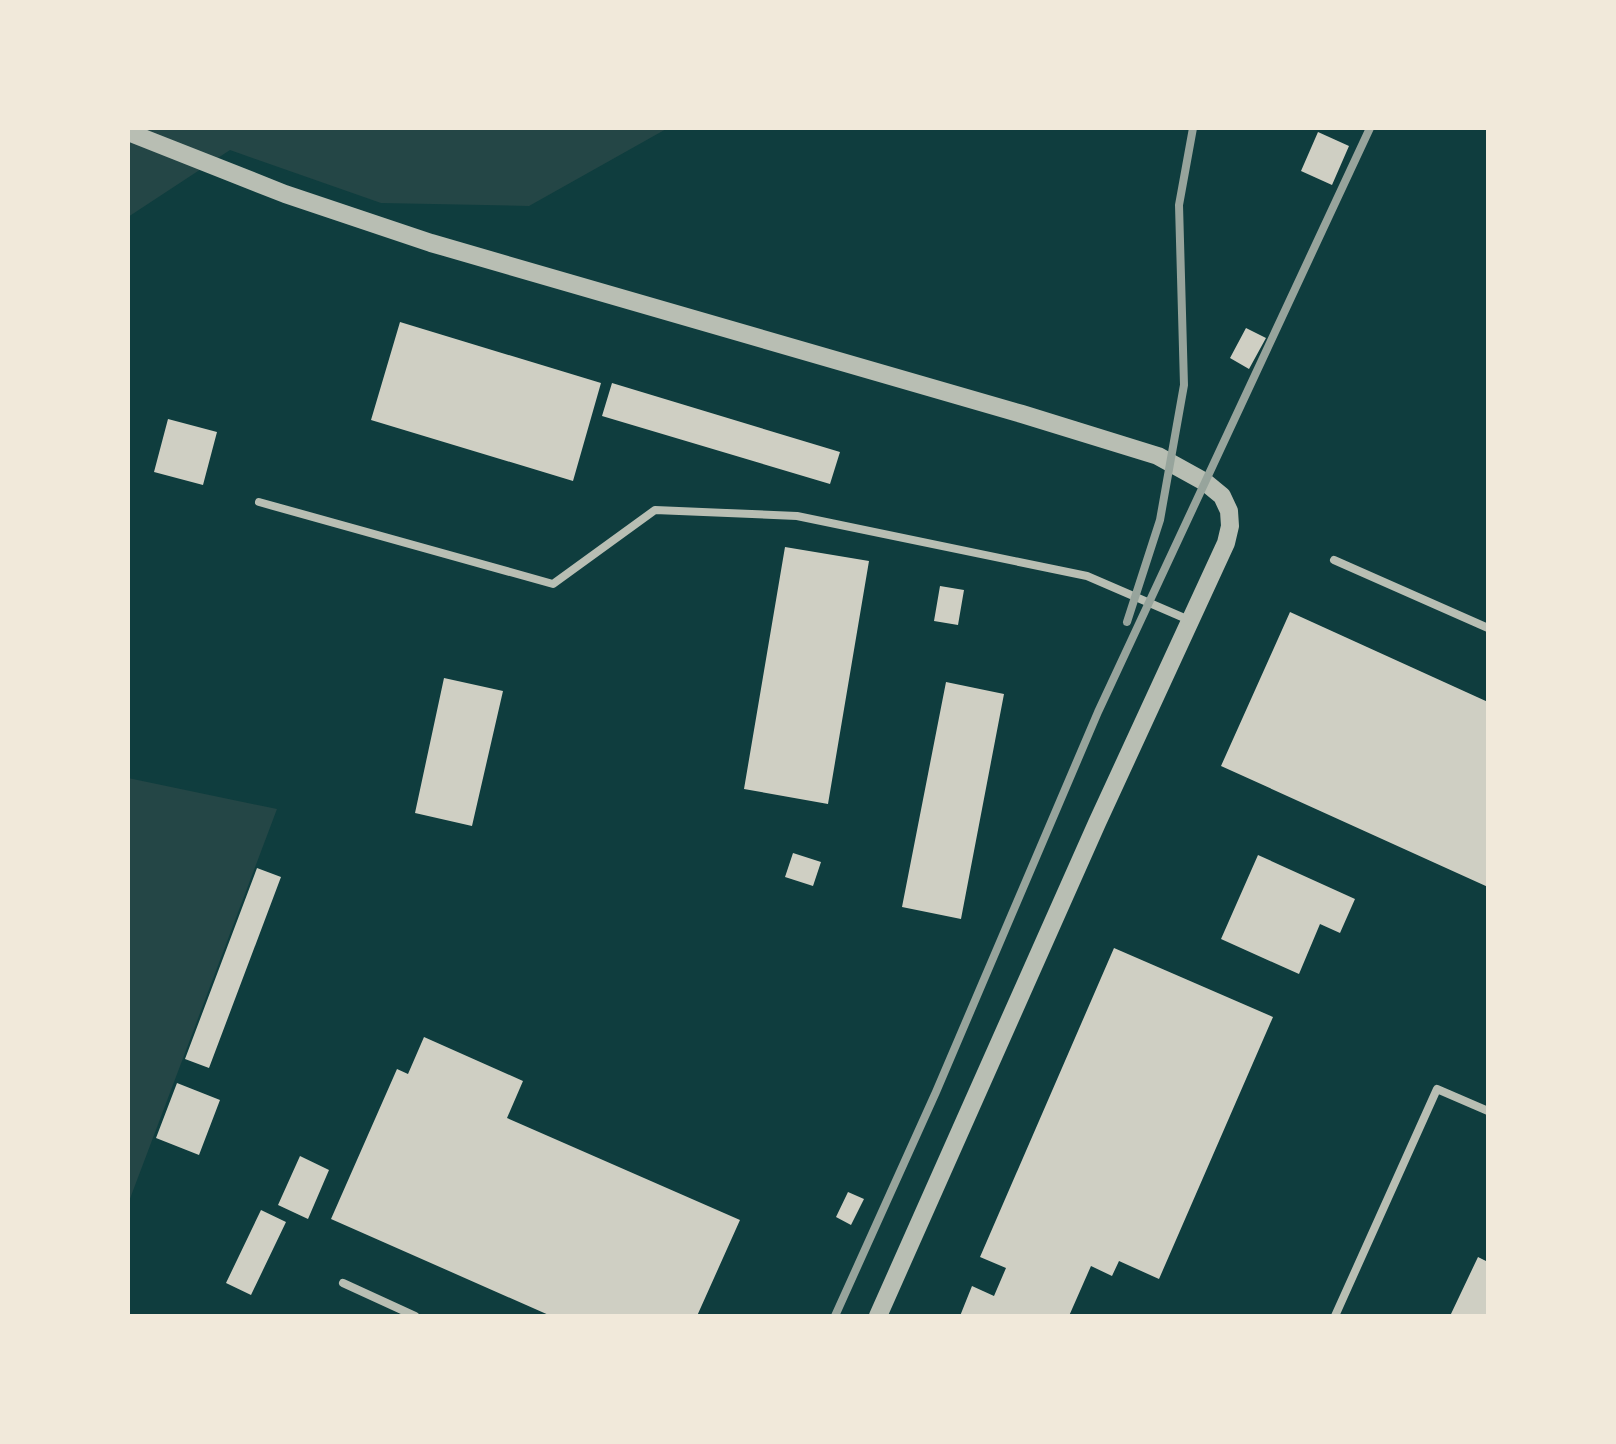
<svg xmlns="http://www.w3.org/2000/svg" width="1616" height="1444" font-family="Arial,sans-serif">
	<rect width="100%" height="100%" fill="#0f3d3e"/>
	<!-- green -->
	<path fill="#244646" d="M128,128H668L529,206L381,203L230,150L128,217Z
		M128,778L277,809L128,1204Z"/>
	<!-- building -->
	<path fill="#cfcfc3" d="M1318,132L1349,146L1332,185L1301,171Z
		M400,322L601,383L573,481L371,420Z
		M1246,328L1266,338L1249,369L1230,358Z
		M612,383L840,452L830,484L602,416Z
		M168,419L217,432L203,485L154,472Z
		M785,547L869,561L828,804L744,789Z
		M940,586L964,590L958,625L934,621Z
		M1290,612L1488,702V887L1221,766Z
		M444,678L503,691L472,826L415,813Z
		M946,682L1004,694L961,919L902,907Z
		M793,853L821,862L813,886L785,877Z
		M1258,855L1355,899L1340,933L1320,924L1299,974L1221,939Z
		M257,868L281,877L209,1068L185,1059Z
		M1114,948L1273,1017L1159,1279L1119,1261L1112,1276L1091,1266L1069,1316H960L972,1286L994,1296L1006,1268L980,1257Z
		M424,1037L523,1081L507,1118L740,1220L697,1316H551L331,1219L397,1069L408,1074Z
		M177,1083L220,1100L199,1155L156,1138Z
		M300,1156L329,1170L308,1219L278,1205Z
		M848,1192L864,1199L851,1225L836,1217Z
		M261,1210L286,1222L251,1295L226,1283Z
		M1478,1257L1488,1262V1316H1450Z"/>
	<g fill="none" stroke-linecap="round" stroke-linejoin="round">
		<!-- service -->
		<path stroke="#b8beb3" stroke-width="8" d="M259,502L553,584L655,510L797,516L1087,576L1189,620
			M1334,560L1488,628
			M343,1283L415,1316
			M1335,1316L1437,1089L1488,1111"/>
		<!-- tertiary -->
		<path stroke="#b8beb3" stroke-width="18" d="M128,132L285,194L431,243L1022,414L1158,456L1205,482L1222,496L1229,511L1230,526L1226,543L1097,823L878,1316"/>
		<!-- rail -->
		<path stroke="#97a49c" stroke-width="8" d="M1127,622L1160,520L1184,385L1179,205L1193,128
			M835,1316L936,1092L1098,712L1370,128"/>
	</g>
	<!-- border -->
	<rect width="1616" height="1444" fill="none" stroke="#f1e9da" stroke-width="260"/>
</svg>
